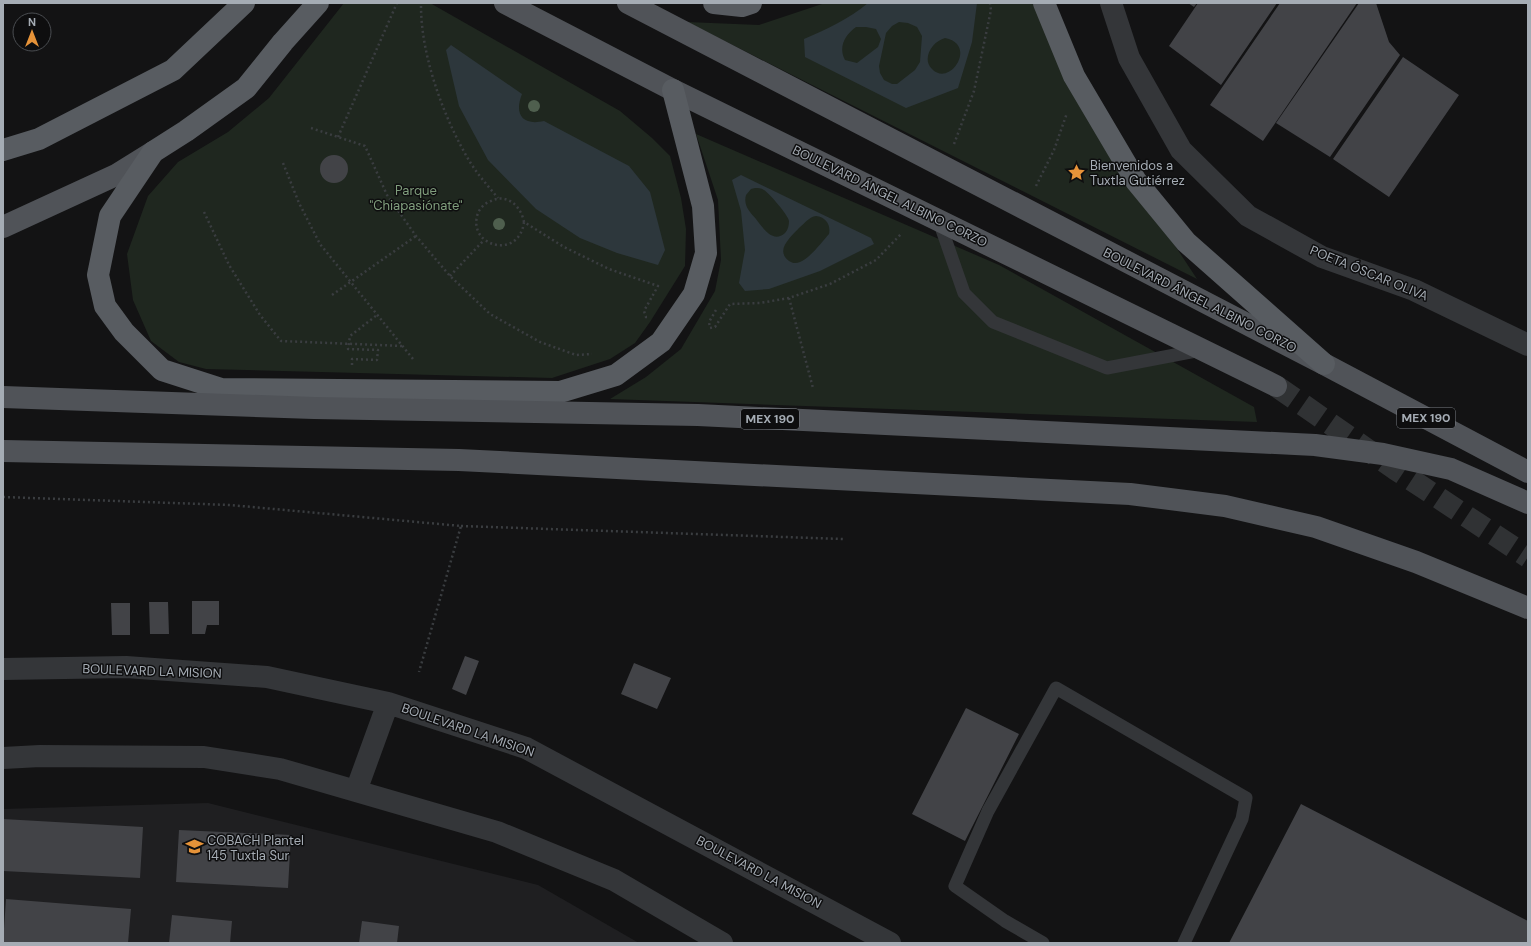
<svg xmlns="http://www.w3.org/2000/svg" width="1531" height="946" font-family="'DM Sans',sans-serif">
	<rect width="100%" height="100%" fill="#131314"/>
	<!-- built -->
	<path fill="#1f1f21" d="M208,803L538,885L639,943H3V809Z"/>
	<!-- green -->
	<path fill="#1f271f" d="M344,3H430L620,111L652,138L670,156L681,198L686,229L685,266L650,322L635,343L610,359L552,378L206,369L179,362L151,341L133,300L127,254L148,196L178,162L228,132L269,98Z
		M825,3H1033L1077,97L1197,279L687,22L759,25Z
		M696,134L999,265L1254,407L1257,422L610,399L646,377L681,349L715,291L721,260L718,200Z"/>
	<!-- water -->
	<path fill="#2d373c" fill-rule="evenodd" d="M868,3H977L972,42L958,88L906,108L805,57L804,39C827,29 849,19 868,3ZM899,22L908,23L917,27L922,36L920,62L915,70L897,84H892L884,80L880,73L879,66L886,33L892,26ZM856,27H866L876,29L881,39L878,47L857,63L845,60C838,47 845,35 856,27ZM945,38C978,44 950,88 932,69C921,58 933,41 945,38Z
		M451,45L522,94C514,114 522,126 544,121L629,166L650,192L665,250L658,265L617,253L580,238L536,209L488,160L459,106L446,50Z
		M741,175L871,238L874,244L820,271L769,289L745,291L739,283L745,250L741,211L732,180ZM755,188C758,188 761,188 764,190C769,193 788,215 789,221C789,225 788,230 785,233C773,244 763,228 756,219C750,212 743,206 746,195L751,189ZM816,216C826,217 831,225 829,234C823,241 809,259 800,262C796,264 792,263 789,261C774,250 792,236 799,228C805,223 809,217 816,216Z"/>
	<!-- building -->
	<path fill="#424347" d="M1188,3H1197L1194,7Z
		M1198,3H1277L1221,85L1169,46Z
		M1280,3H1357L1263,141L1210,105Z
		M1359,3H1376L1389,42L1400,55L1330,157L1276,123Z
		M1403,57L1459,95L1389,197L1333,159Z
		M320 169a14 14 0 1 1 28 0a14 14 0 1 1-28 0Z
		M192,601H219V625H207L205,634H192Z
		M149,602H168L169,634H150Z
		M111,603H130V635H112Z
		M465,656L479,661L466,695L452,689Z
		M634,663L671,678L657,709L621,694Z
		M966,708L1019,734L965,841L912,814Z
		M1301,804L1528,921V943H1229Z
		M3,819L143,827L140,878L3,871Z
		M179,830L291,835L288,888L176,882Z
		M6,899L131,909L128,943H3Z
		M172,915L232,921L230,943H169Z
		M362,921L399,926L397,943H359Z"/>
	<g fill="none" stroke-linecap="round" stroke-linejoin="round">
		<!-- primary-tunnel -->
		<path stroke="#303234" stroke-width="22" stroke-dasharray="22 11" stroke-linecap="butt" d="M1276,386L1395,469L1528,557"/>
		<!-- path -->
		<path stroke="#3a3d40" stroke-width="2.5" stroke-dasharray="2 3" stroke-linecap="butt" d="M421,6C421,56 444,119 470,162C478,175 488,186 498,198
			M311,128L365,146L387,195L416,236L450,276L490,314L540,342L576,355L592,354
			M338,137L397,3
			M954,144L974,91L991,10L990,3
			M283,163L299,203L320,244L413,359
			M1036,186L1054,150L1067,113
			M204,212L229,265L260,315L281,341L403,346
			M524,222C519,261 466,246 478,213C480,208 485,203 491,201C507,193 521,206 524,222L564,247L609,269L658,286L644,311L646,317H647
			M450,276L484,240
			M332,295L416,236
			M789,298L813,388
			M716,310L709,322L710,328L715,327L730,304L760,303L789,298L830,284L876,260L902,233
			M352,365V359L377,360L378,350L348,349L350,336L377,315
			M3,497L230,505L461,526L419,672
			M461,526L843,539"/>
		<!-- service -->
		<path stroke="#343639" stroke-width="13" d="M939,221L964,293L993,322L1107,368L1201,350
			M1043,943L1005,921L955,886L988,811L1056,688L1246,798L1242,819L1184,943"/>
		<!-- tertiary -->
		<path stroke="#343639" stroke-width="22" d="M1111,3L1129,58L1181,150L1248,216L1322,257L1414,290L1528,345
			M3,669L126,667L267,677L388,703L526,748L890,943
			M3,758L40,756L204,757L280,769L497,832L614,880L722,943
			M356,791L388,703"/>
		<!-- primary -->
		<path stroke="#505358" stroke-width="22" d="M505,3L673,90L1276,386
			M628,3L1324,364L1528,472
			M3,227L116,175L153,152
			M3,451L459,460L1130,494L1225,506L1316,527L1416,562L1528,608"/>
		<!-- trunk -->
		<path stroke="#585c61" stroke-width="22" d="M318,3L283,42L246,88L186,131L153,152L110,216L98,275L105,306L124,332L162,370L221,389L560,392L616,375L661,342L694,294L706,253L703,206L673,90
			M714,3L742,6L751,3
			M1044,3L1074,76L1136,181L1186,242L1324,364
			M3,150L39,139L173,70L244,3"/>
		<!-- primary-bridge -->
		<path stroke="#505358" stroke-width="22" d="M3,397L314,408L698,415L1315,445L1383,454L1451,469L1528,503"/>
	</g>
	<!-- trees -->
	<g fill="#4f5f4e">
		<circle cx="534" cy="106" r="6"/>
		<circle cx="499" cy="224" r="6"/>
	</g>
	<!-- icons -->
	<defs>
		<symbol id="sight-bare" viewBox="-9 -9 18 18"><path d="M0-6L1.8-2.2L6-1.7L2.9 1.2L3.7 5.4L0 3.3L-3.7 5.4L-2.9 1.2L-6-1.7L-1.8-2.2Z" fill="#e69339" stroke="#0e0e0f" stroke-width="2.5" paint-order="stroke"/></symbol>
		<symbol id="university-bare" viewBox="-9 -9 18 18"><path d="M0-5L7-2L0 1L-7-2ZM-4 1L0 2.5L4 1V4Q0 6-4 4Z" fill="#e69339" stroke="#0e0e0f" stroke-width="2.5" paint-order="stroke"/></symbol>
	</defs>
	<g fill-rule="evenodd">
		<use href="#sight-bare" x="1064" y="160" width="25" height="25"/>
		<use href="#university-bare" x="182" y="834" width="25" height="25"/>
	</g>
	<g text-anchor="middle" dominant-baseline="central" stroke-width="3" stroke-linejoin="round" paint-order="stroke">
		<!-- shield labels -->
		<g fill="#0e0e0f" stroke="#787d82" stroke-width="1">
			<rect x="1397" y="408" width="58" height="20" rx="3"/>
			<rect x="741" y="409" width="58" height="20" rx="3"/>
		</g>
		<g font-size="12" font-weight="bold" fill="#a5acb4">
			<text x="1426" y="418">MEX 190</text>
			<text x="770" y="419">MEX 190</text>
		</g>
		<!-- poi labels -->
		<g font-size="13" fill="#a5acb4" stroke="#0e0e0f" text-anchor="start">
			<text x="1090" y="165">Bienvenidos a<tspan x="1090" dy="15">Tuxtla Gutiérrez</tspan></text>
			<text x="207" y="840">COBACH Plantel<tspan x="207" dy="15">145 Tuxtla Sur</tspan></text>
		</g>
		<!-- park labels -->
		<g font-size="13" fill="#809e7d" stroke="#0e0e0f">
			<text x="416" y="190">Parque<tspan x="416" dy="15">"Chiapasiónate"</tspan></text>
		</g>
		<!-- street labels -->
		<g font-size="13" fill="#a5acb4" stroke="#0e0e0f">
			<text transform="translate(890 196) rotate(26)">BOULEVARD ÁNGEL ALBINO CORZO</text>
			<text transform="translate(1369 273) rotate(22)">POETA ÓSCAR OLIVA</text>
			<text transform="translate(1200 300) rotate(27)">BOULEVARD ÁNGEL ALBINO CORZO</text>
			<text transform="translate(152 671) rotate(2)">BOULEVARD LA MISION</text>
			<text transform="translate(468 730) rotate(19)">BOULEVARD LA MISION</text>
			<text transform="translate(759 872) rotate(28)">BOULEVARD LA MISION</text>
		</g>
	</g>
	<!-- border -->
	<rect width="1531" height="946" fill="none" stroke="#a5acb4" stroke-width="8"/>
	<!-- north arrow -->
	<g transform="translate(32 32)"><circle r="19" fill="#0e0e0f" stroke="#4a4d51"/>
	<path d="M0-3L7 15L0 10L-7 15Z" fill="#e69339"/>
	<text y="-6" font-size="11" font-weight="bold" text-anchor="middle" fill="#a5acb4">N</text>
	</g>
</svg>
